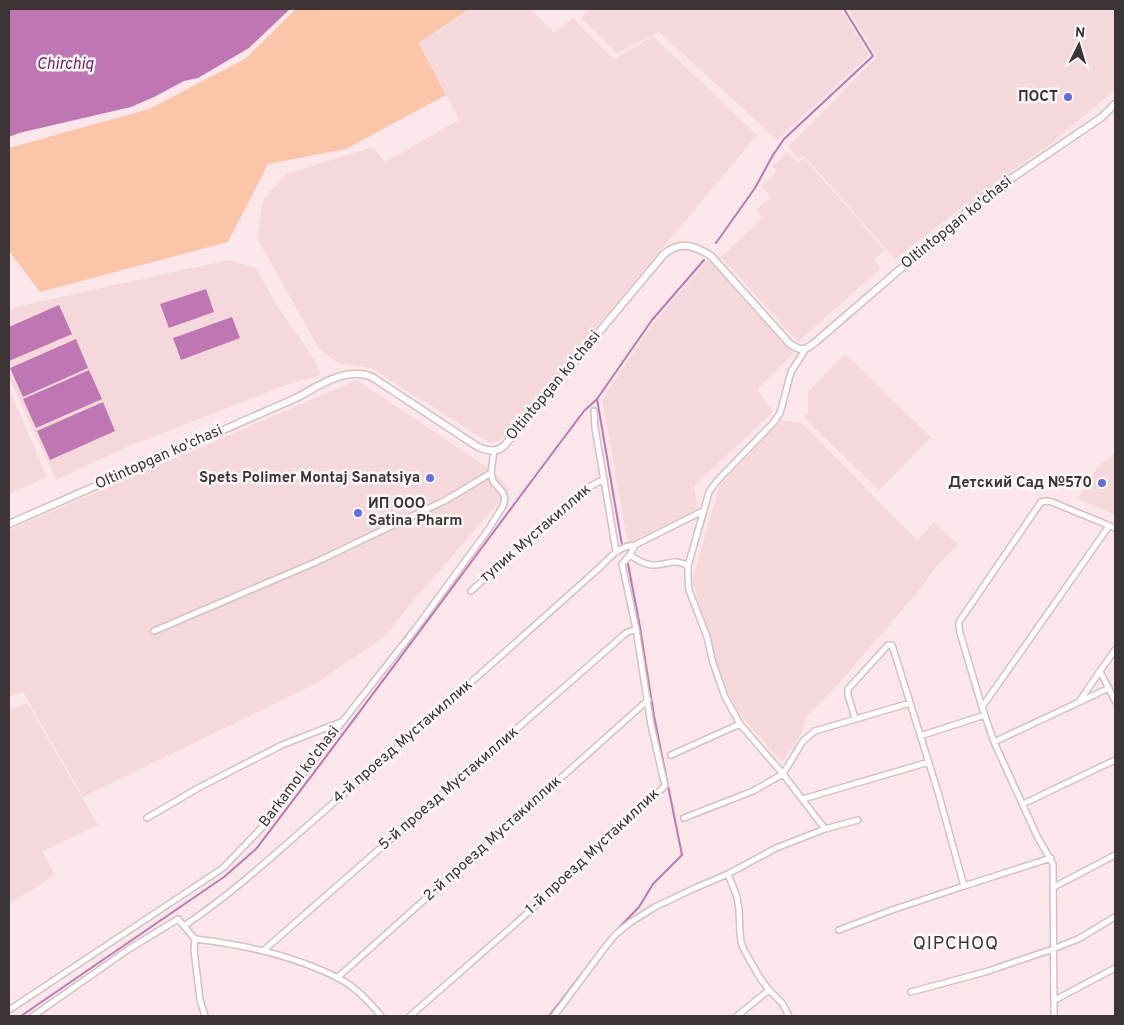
<svg xmlns="http://www.w3.org/2000/svg" width="1124" height="1025" font-family="Overpass,sans-serif">
	<rect width="100%" height="100%" fill="#fbe7e9"/>
	<!-- built -->
	<path fill="#f5d8db" d="M470,9H529L555,33L573,18L614,59L653,36L757,135L504,438L491,444L371,368L338,363L319,349L257,238L263,200L286,174L373,147L385,162L459,120L420,43Z
		M590,9H840L869,55L777,140L659,32L617,53L581,18Z
		M848,9H1115V90L1054,141L973,199L895,259L804,156L799,159L788,147L877,57Z
		M788,152L797,163L804,158L885,250L874,260L881,268L798,342L721,257L762,218L756,210L771,197L761,186L777,172L772,166Z
		M228,260L256,268L276,304L314,359L321,375L289,384L127,447L56,480L9,378V311L20,306Z
		M708,260L793,354L757,389L773,412L694,486L698,509L628,543L602,399L653,324Z
		M845,354L931,437L879,490L804,418L808,412V392Z
		M357,380L494,472L510,490L414,600L385,636L317,683L83,797L23,692L9,697V530Z
		M9,389L25,425L47,477L9,494Z
		M781,421L801,422L917,540L934,522L958,544L931,573L922,587L833,690L807,715L800,736L782,762L741,716L724,686L692,580L720,485Z
		M1115,453V515L1078,499L1098,467Z
		M27,703L98,825L43,851L40,846L55,875L9,904V710Z"/>
	<!-- green -->
	<path fill="#fbc5a9" d="M296,9H469L419,43L446,95L346,149L268,164L228,242L40,292L9,251V148L149,109L245,59Z"/>
	<!-- water -->
	<path fill="#be77b2" d="M9,9H290L249,48L198,78L184,81L154,97L131,107L19,133L9,137Z
		M206,289L214,312L169,328L160,304Z
		M59,305L72,334L9,361V327Z
		M232,317L240,338L181,360L173,338Z
		M76,339L88,368L23,397L10,368Z
		M89,370L102,399L36,428L23,399Z
		M103,402L115,431L50,460L37,431Z"/>
	<g fill="none" stroke-linecap="round" stroke-linejoin="round">
		<!-- stream -->
		<path stroke="#be77b2" stroke-width="2" d="M716,243L755,188L773,155L784,139L873,56L844,9
			M597,399L622,545
			M21,1016L224,877L256,849C367,704 474,557 584,411L597,399L652,320L704,260
			M549,1016L610,937L639,907L653,884L682,855L654,716L640,627L628,564"/>
		<defs>
			<path id="minor" d="M805,350L791,372L780,413L774,422L717,481L709,492L688,566V578L689,590L707,637L713,663L725,697L740,724L783,774L825,829
				M594,411L595,428L616,551
				M630,555C637,560 643,564 652,565C667,566 673,557 688,566
				M471,591L587,488L604,479
				M154,631L316,562L446,500L491,473L494,451
				M1115,650L1100,671L1115,701
				M1079,702L1100,671
				M982,707L1109,526
				M920,736L985,715
				M994,742L1109,688
				M671,755L740,724
				M803,799L929,762
				M1023,804L1115,760
				M147,818L198,788L282,745L341,722
				M684,818L753,791L783,774L803,741L815,731L910,703
				M728,874L737,897L739,910L740,933L741,942L744,950L760,978L769,990L782,1003L789,1016
				M964,886L1051,858
				M1054,887L1115,855
				M184,926C239,889 288,842 338,799C426,723 512,646 599,568C612,556 617,547 635,545L703,511
				M839,930L892,910L964,886L938,792L892,645H888L848,689V695L855,718
				M195,939L194,950L200,1000L205,1016
				M263,951L626,633L636,629
				M338,977L648,700
				M911,992L985,972L1053,949L1078,939L1115,917
				M1055,1000L1115,968
				M9,1010L223,868L271,818L343,721L416,628L488,530L503,506L505,498L503,493L493,481L491,473
				M33,1016L129,949L178,919L195,939C238,944 282,953 321,970C332,975 342,979 351,986C363,995 372,1005 381,1016
				M410,1016L514,925L665,786L651,725L636,629L622,564L630,555L635,545
				M554,1016L606,946L616,934L631,922L655,907L695,888L728,874L776,848L825,829L858,820
				M737,1016L769,990
				M1054,1016L1053,864L1037,836L994,742L982,707L960,633L959,627V622L1041,502L1046,501L1052,502L1115,528"/>
			<path id="tertiary" d="M9,524L296,398C319,386 345,366 372,377L478,447C487,451 496,453 504,446L664,254C681,241 694,245 711,256L790,344C804,354 808,348 819,339L984,197L1102,117L1115,104"/>
		</defs>
		<!-- minor casing -->
		<use href="#minor" stroke="#d3c0c2" stroke-width="8"/>
		<!-- tertiary casing -->
		<use href="#tertiary" stroke="#d3c0c2" stroke-width="9"/>
		<!-- minor -->
		<use href="#minor" stroke="#fff" stroke-width="5"/>
		<!-- tertiary -->
		<use href="#tertiary" stroke="#fff" stroke-width="6"/>
	</g>
	<!-- markers -->
	<g fill="#646ce5" stroke="#fdf9f9" stroke-width="2">
		<circle cx="1068" cy="97" r="5"/>
		<circle cx="430" cy="478" r="5"/>
		<circle cx="1102" cy="483" r="5"/>
		<circle cx="358" cy="513" r="5"/>
	</g>
	<g text-anchor="middle" dominant-baseline="central" stroke-width="5" stroke-linejoin="round" paint-order="stroke">
		<!-- poi labels -->
		<g font-size="15" font-weight="bold" fill="#3c3435" stroke="#fdf9f9" text-anchor="end">
			<text x="1058" y="97">ПОСТ</text>
			<text x="420" y="478">Spets Polimer Montaj Sanatsiya</text>
			<text x="1092" y="483">Детский Сад №570</text>
			<text x="368" y="504" text-anchor="start">ИП ООО<tspan x="368" dy="17">Satina Pharm</tspan></text>
		</g>
		<!-- street labels -->
		<g font-size="15" fill="#3c3435" stroke="#fdf9f9">
			<text transform="translate(957 223) rotate(-39)">Oltintopgan ko'chasi</text>
			<text transform="translate(554 386) rotate(-50)">Oltintopgan ko'chasi</text>
			<text transform="translate(159 458) rotate(-24)">Oltintopgan ko'chasi</text>
			<text transform="translate(536 534) rotate(-41)">тупик Мустакиллик</text>
			<text transform="translate(403 742) rotate(-41)">4-й проезд Мустакиллик</text>
			<text transform="translate(300 777) rotate(-53)">Barkamol ko'chasi</text>
			<text transform="translate(449 789) rotate(-41)">5-й проезд Мустакиллик</text>
			<text transform="translate(493 839) rotate(-42)">2-й проезд Мустакиллик</text>
			<text transform="translate(593 852) rotate(-43)">1-й проезд Мустакиллик</text>
		</g>
		<!-- water labels -->
		<g font-size="16" font-style="italic" fill="#711c68" stroke="#fdf9f9">
			<text x="65" y="65">Chirchiq</text>
		</g>
		<!-- quarter labels -->
		<g font-size="18" letter-spacing="1" fill="#3c3435" stroke="#fdf9f9">
			<text x="956" y="944">QIPCHOQ</text>
		</g>
	</g>
	<!-- border -->
	<rect width="1124" height="1025" fill="none" stroke="#3c3435" stroke-width="20"/>
	<!-- north arrow -->
	<g transform="translate(1079 45) rotate(5)" stroke="#fdf9f9" stroke-width="4" paint-order="stroke">
	<path d="M0-4L9 19L0 12L-9 19Z" fill="#3c3435"/>
	<text y="-8" font-size="14" font-weight="bold" text-anchor="middle" fill="#3c3435">N</text>
	</g>
</svg>
